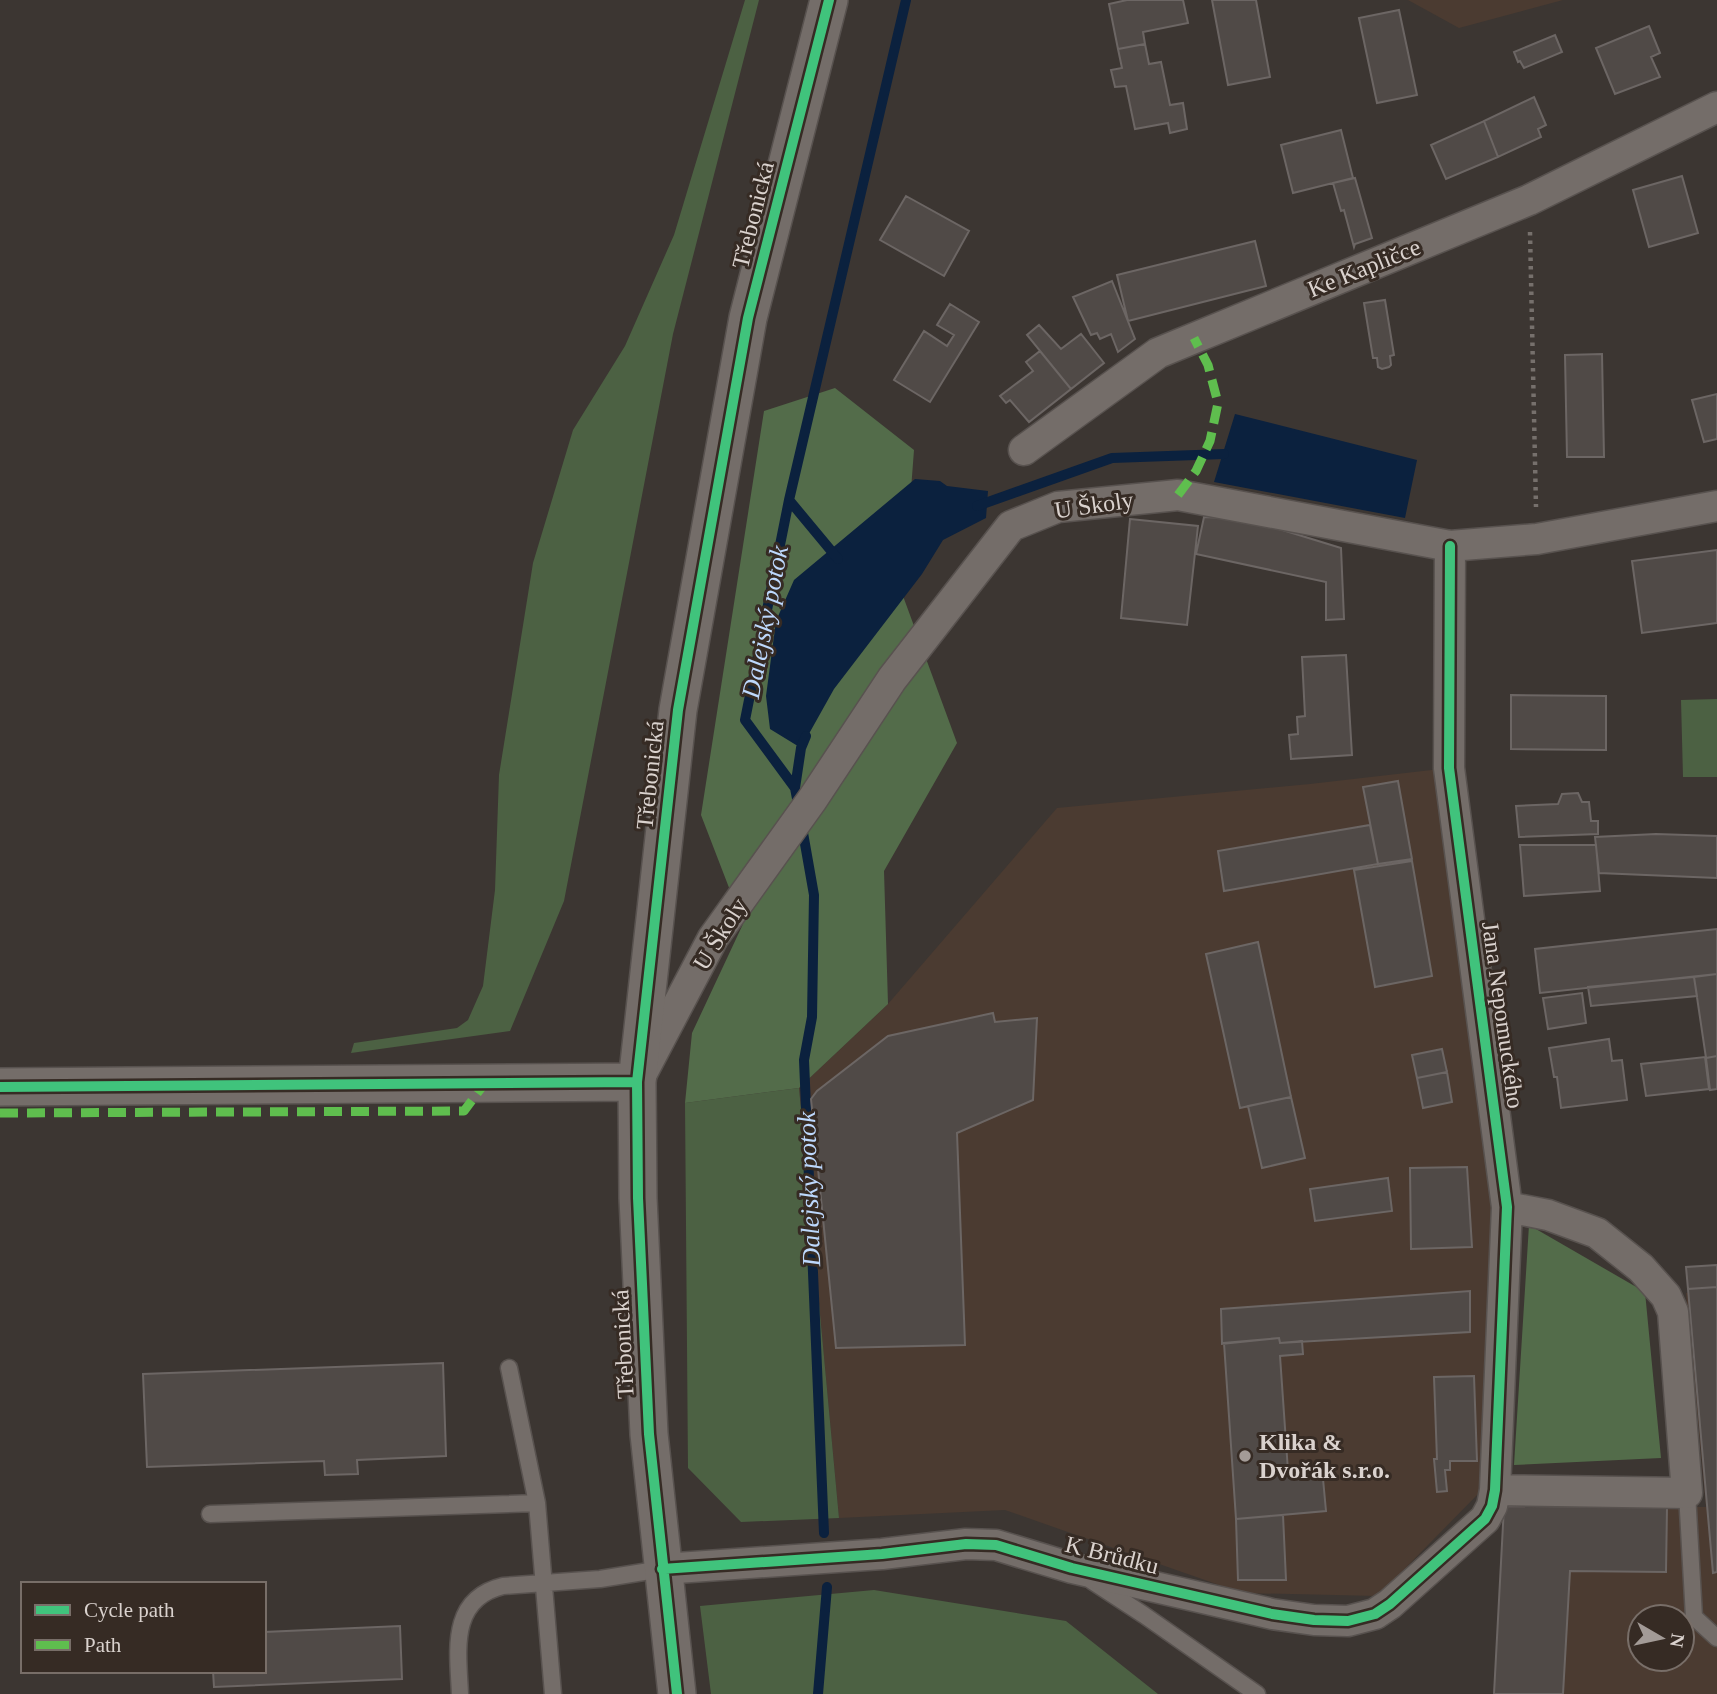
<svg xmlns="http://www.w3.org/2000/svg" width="1717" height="1694" font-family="Georgia,serif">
	<rect width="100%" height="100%" fill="#3c3632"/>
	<!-- built -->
	<path fill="#4b3b31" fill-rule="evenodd" d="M1408,0H1563L1459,28Z
		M1449,768L1507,1207L1479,1493L1378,1596L1242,1593L1005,1510L839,1518L799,1088L888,1004L1057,808L1310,784Z
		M1717,1289V1694H1495L1505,1506L1706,1507L1686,1293ZM1640,1617H1682V1659H1640Z"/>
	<!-- green -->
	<path fill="#4c6143" d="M745,0H759L673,334L564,901L510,1031L351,1053L354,1043L457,1028L468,1020L483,986L495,890L499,775L533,563L573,430L625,346L674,235Z
		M1717,699V777H1683L1681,700Z
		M799,1088L839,1518L741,1522L688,1468L685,1103Z
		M874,1590L1066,1621L1158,1694H711L700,1606Z"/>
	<!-- forest -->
	<path fill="#536c4a" d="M835,388L914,450L903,596L957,743L884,871L888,1004L799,1088L685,1103L692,1033L743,924L701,815L764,411Z
		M1529,1225L1645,1292L1661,1458L1514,1465Z"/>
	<!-- water -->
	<path fill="#0b213e" d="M1235,414L1417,460L1405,518L1214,482Z
		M915,479L940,481L947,486L988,491L986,518L943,540L922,574L834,689L801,748L770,729L766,696L776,621L794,580Z"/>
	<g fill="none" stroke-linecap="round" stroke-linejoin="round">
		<!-- stream -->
		<path stroke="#0b213e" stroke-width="10" d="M789,500L838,559
			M977,506L1112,458L1224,454
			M795,788L801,748L806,736
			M799,809L795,788L745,720L789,500L906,0
			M802,827L814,895L812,1017L804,1060L824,1533
			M818,1694L827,1587"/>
	</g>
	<!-- building -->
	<path fill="#504a47" stroke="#6c6664" stroke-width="2" d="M1127,0H1183L1188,23L1143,32L1145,44L1118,49L1109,4Z
		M1212,0H1256L1270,77L1228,85Z
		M1399,10L1417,95L1377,103L1359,18Z
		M1649,26L1660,53L1651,57L1660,77L1615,94L1596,48Z
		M1555,35L1562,52L1524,68L1520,61L1518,62L1514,52Z
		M1145,44L1149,64L1161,62L1170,105L1183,103L1187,129L1170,133L1168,123L1135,129L1126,86L1115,87L1111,70L1122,68L1118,49Z
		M1534,97L1546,125L1538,129L1541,137L1498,157L1484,121Z
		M1484,121L1498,157L1446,179L1431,145Z
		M1341,130L1353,178L1293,193L1281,145Z
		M1682,176L1698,233L1649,247L1633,190Z
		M1355,178L1372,238L1355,244L1354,247L1344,210L1341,211L1333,183Z
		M906,196L969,231L944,276L880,240Z
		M1255,241L1266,286L1128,321L1117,275Z
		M1112,281L1135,339L1118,352L1111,334L1100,339L1097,333L1091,335L1073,297Z
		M1385,300L1394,355L1390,356L1391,365L1389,367L1382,369L1378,367L1377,358H1373L1364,303Z
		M950,304L979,322L930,402L894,380L924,331L947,346L954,335L937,325Z
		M1039,325L1061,349L1081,334L1104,363L1071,389L1027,335Z
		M1040,351L1071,389L1029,422L1010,400L1006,403L1000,396L1033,371L1026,362Z
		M1602,354L1604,457H1567L1565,355Z
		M1717,394V439L1704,442L1692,400Z
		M1204,517L1247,519L1341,548L1344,619L1326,620V582L1196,554Z
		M1130,519L1198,526L1187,625L1121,618Z
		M1717,550V623L1642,633L1632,561Z
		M1346,655L1352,755L1291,759L1289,735L1298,734L1297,717L1305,716L1302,657Z
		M1511,695L1606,696V750L1511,749Z
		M1398,781L1412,859L1378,864L1363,787Z
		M1578,793L1582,802H1589L1591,821H1598V834L1519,837L1516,806L1558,804L1562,794Z
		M1370,825L1378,864L1224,891L1218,851Z
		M1656,834L1717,836V878L1599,873L1595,837Z
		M1520,845H1596L1600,891L1524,896Z
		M1412,861L1432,976L1375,987L1354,870Z
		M1717,929V974L1540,993L1535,949Z
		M1258,942L1291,1097L1240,1108L1206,954Z
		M1717,974V1056L1706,1058L1694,977Z
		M1694,977L1697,996L1591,1006L1588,987Z
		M1582,993L1586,1023L1548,1029L1543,998Z
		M993,1013L995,1022L1037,1018L1033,1100L957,1133L965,1345L836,1348L811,1099L817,1091L888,1036Z
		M1609,1039L1612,1061L1622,1060L1627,1100L1561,1108L1557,1077H1554L1549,1048Z
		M1442,1049L1447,1072L1417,1078L1412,1055Z
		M1717,1056V1089L1710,1090L1706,1058Z
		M1705,1057L1709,1089L1646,1096L1641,1064Z
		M1447,1072L1452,1102L1423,1108L1417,1078Z
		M1291,1097L1305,1158L1262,1168L1248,1106Z
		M1467,1167L1472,1247L1411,1249L1410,1168Z
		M1388,1178L1392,1211L1315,1221L1310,1189Z
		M1717,1265V1287L1688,1289L1686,1267Z
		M1717,1287V1572L1713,1573L1688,1289Z
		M1470,1291V1332L1280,1343L1279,1338L1222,1344L1221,1309Z
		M1279,1338L1280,1343L1302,1341L1303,1354L1280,1356L1288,1471L1322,1468L1326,1511L1236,1519L1224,1343Z
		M443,1363L446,1456L357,1460L358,1474L325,1475L324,1461L147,1467L143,1374Z
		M1474,1376L1477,1461H1450V1470H1445L1447,1491L1437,1492L1434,1459H1437L1434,1377Z
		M1504,1506L1667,1507L1666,1572L1570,1571L1563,1694H1494Z
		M1283,1515L1286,1580H1238L1236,1519Z
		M400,1626L402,1679L214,1687L213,1671H264V1632Z"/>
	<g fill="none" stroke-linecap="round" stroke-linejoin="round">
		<defs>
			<path id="service" d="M509,1368L537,1503L553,1694
				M1687,1493L1694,1617L1717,1638
				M210,1514L537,1503
				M1092,1581L1144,1615L1257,1694
				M460,1694C458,1651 449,1599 503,1586L600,1579L662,1569"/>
			<path id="minor" d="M1024,450L1158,353L1529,200L1717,107
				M641,1075L713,938L812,800L892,679L1011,526L1058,507L1178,495L1450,546L1537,539L1717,506
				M1495,1490L1687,1493L1673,1312L1666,1296L1641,1268L1597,1233L1548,1215L1507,1207
				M662,1569L882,1554L966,1544L996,1545L1072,1568L1272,1614L1314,1620L1348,1621L1375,1614L1390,1604L1485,1519L1492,1506L1495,1490L1507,1207L1449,768L1450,546"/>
			<path id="tertiary" d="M0,1087L637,1082
				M677,1694L649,1434L638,1198L637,1082L678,710L748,318L829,0"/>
		</defs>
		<!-- service casing -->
		<use href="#service" stroke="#58524f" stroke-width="19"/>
		<!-- minor casing -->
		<use href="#minor" stroke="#58524f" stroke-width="33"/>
		<!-- tertiary casing -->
		<use href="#tertiary" stroke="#58524f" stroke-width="40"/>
		<!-- path -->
		<path stroke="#76706c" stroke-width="4.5" stroke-dasharray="3.5 5" stroke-linecap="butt" d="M1530,232L1536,507"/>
		<!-- service -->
		<use href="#service" stroke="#746d69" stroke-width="16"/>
		<!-- minor -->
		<use href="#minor" stroke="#746d69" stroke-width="30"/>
		<!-- tertiary -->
		<use href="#tertiary" stroke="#746d69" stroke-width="37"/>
		<!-- quiet -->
		<path stroke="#5fbe4e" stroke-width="9" stroke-dasharray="18 9" stroke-linecap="butt" d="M1178,495L1196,471L1210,441L1218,403L1208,365L1194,338
			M0,1113L464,1111L485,1083"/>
		<defs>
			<path id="cycleway" d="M0,1087L637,1082
				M662,1569L882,1554L966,1544L996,1545L1072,1568L1272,1614L1314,1620L1348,1621L1375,1614L1390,1604L1485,1519L1492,1506L1495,1490L1507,1207L1449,768L1450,546
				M677,1694L649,1434L638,1198L637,1082L678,710L748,318L829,0"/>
		</defs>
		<!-- cycleway casing -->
		<use href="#cycleway" stroke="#362b24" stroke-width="15"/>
		<!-- cycleway -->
		<use href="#cycleway" stroke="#40c37c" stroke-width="10"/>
	</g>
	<!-- markers -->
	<circle fill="#a39b97" stroke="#362b24" stroke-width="2.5" cx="1245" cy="1456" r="7"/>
	<g text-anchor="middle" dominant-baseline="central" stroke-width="6" stroke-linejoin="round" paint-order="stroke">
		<!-- street labels -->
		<g font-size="24" fill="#dad2ce" stroke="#362b24">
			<text transform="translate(753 215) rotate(-76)">Třebonická</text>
			<text transform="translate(1364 268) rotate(-22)">Ke Kapličce</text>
			<text transform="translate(1094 505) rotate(-8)">U Školy</text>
			<text transform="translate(650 775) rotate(-84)">Třebonická</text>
			<text transform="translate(720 934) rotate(-58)">U Školy</text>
			<text transform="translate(1503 1015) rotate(82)">Jana Nepomuckého</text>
			<text transform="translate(623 1344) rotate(-93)">Třebonická</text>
			<text transform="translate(1112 1555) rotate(14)">K Brůdku</text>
		</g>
		<!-- poi labels -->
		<g font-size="24" font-weight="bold" fill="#dad2ce" stroke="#362b24" text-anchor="start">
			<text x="1259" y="1442">Klika &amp;<tspan x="1259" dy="28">Dvořák s.r.o.</tspan></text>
		</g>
		<!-- water labels -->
		<g font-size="26" font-style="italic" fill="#bdd8fd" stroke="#362b24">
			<text transform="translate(765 622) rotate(-79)">Dalejský potok</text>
			<text transform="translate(809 1189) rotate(-92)">Dalejský potok</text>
		</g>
	</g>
	<!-- legend -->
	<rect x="21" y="1582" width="245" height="91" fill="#362b24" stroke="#786e68" stroke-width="2"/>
	<rect x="35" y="1605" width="35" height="10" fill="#40c37c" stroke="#786e68" stroke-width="2"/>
	<text x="84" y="1617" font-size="21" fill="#dad2ce">Cycle path</text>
	<rect x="35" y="1640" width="35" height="10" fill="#5fbe4e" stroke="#786e68" stroke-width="2"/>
	<text x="84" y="1652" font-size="21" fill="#dad2ce">Path</text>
	<!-- north arrow -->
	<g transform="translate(1661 1638) rotate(99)"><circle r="33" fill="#362b24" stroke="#786e68" stroke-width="2"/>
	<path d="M0-5L12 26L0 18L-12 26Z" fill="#a39b97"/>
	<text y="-10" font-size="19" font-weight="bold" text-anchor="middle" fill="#dad2ce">N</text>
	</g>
</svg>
